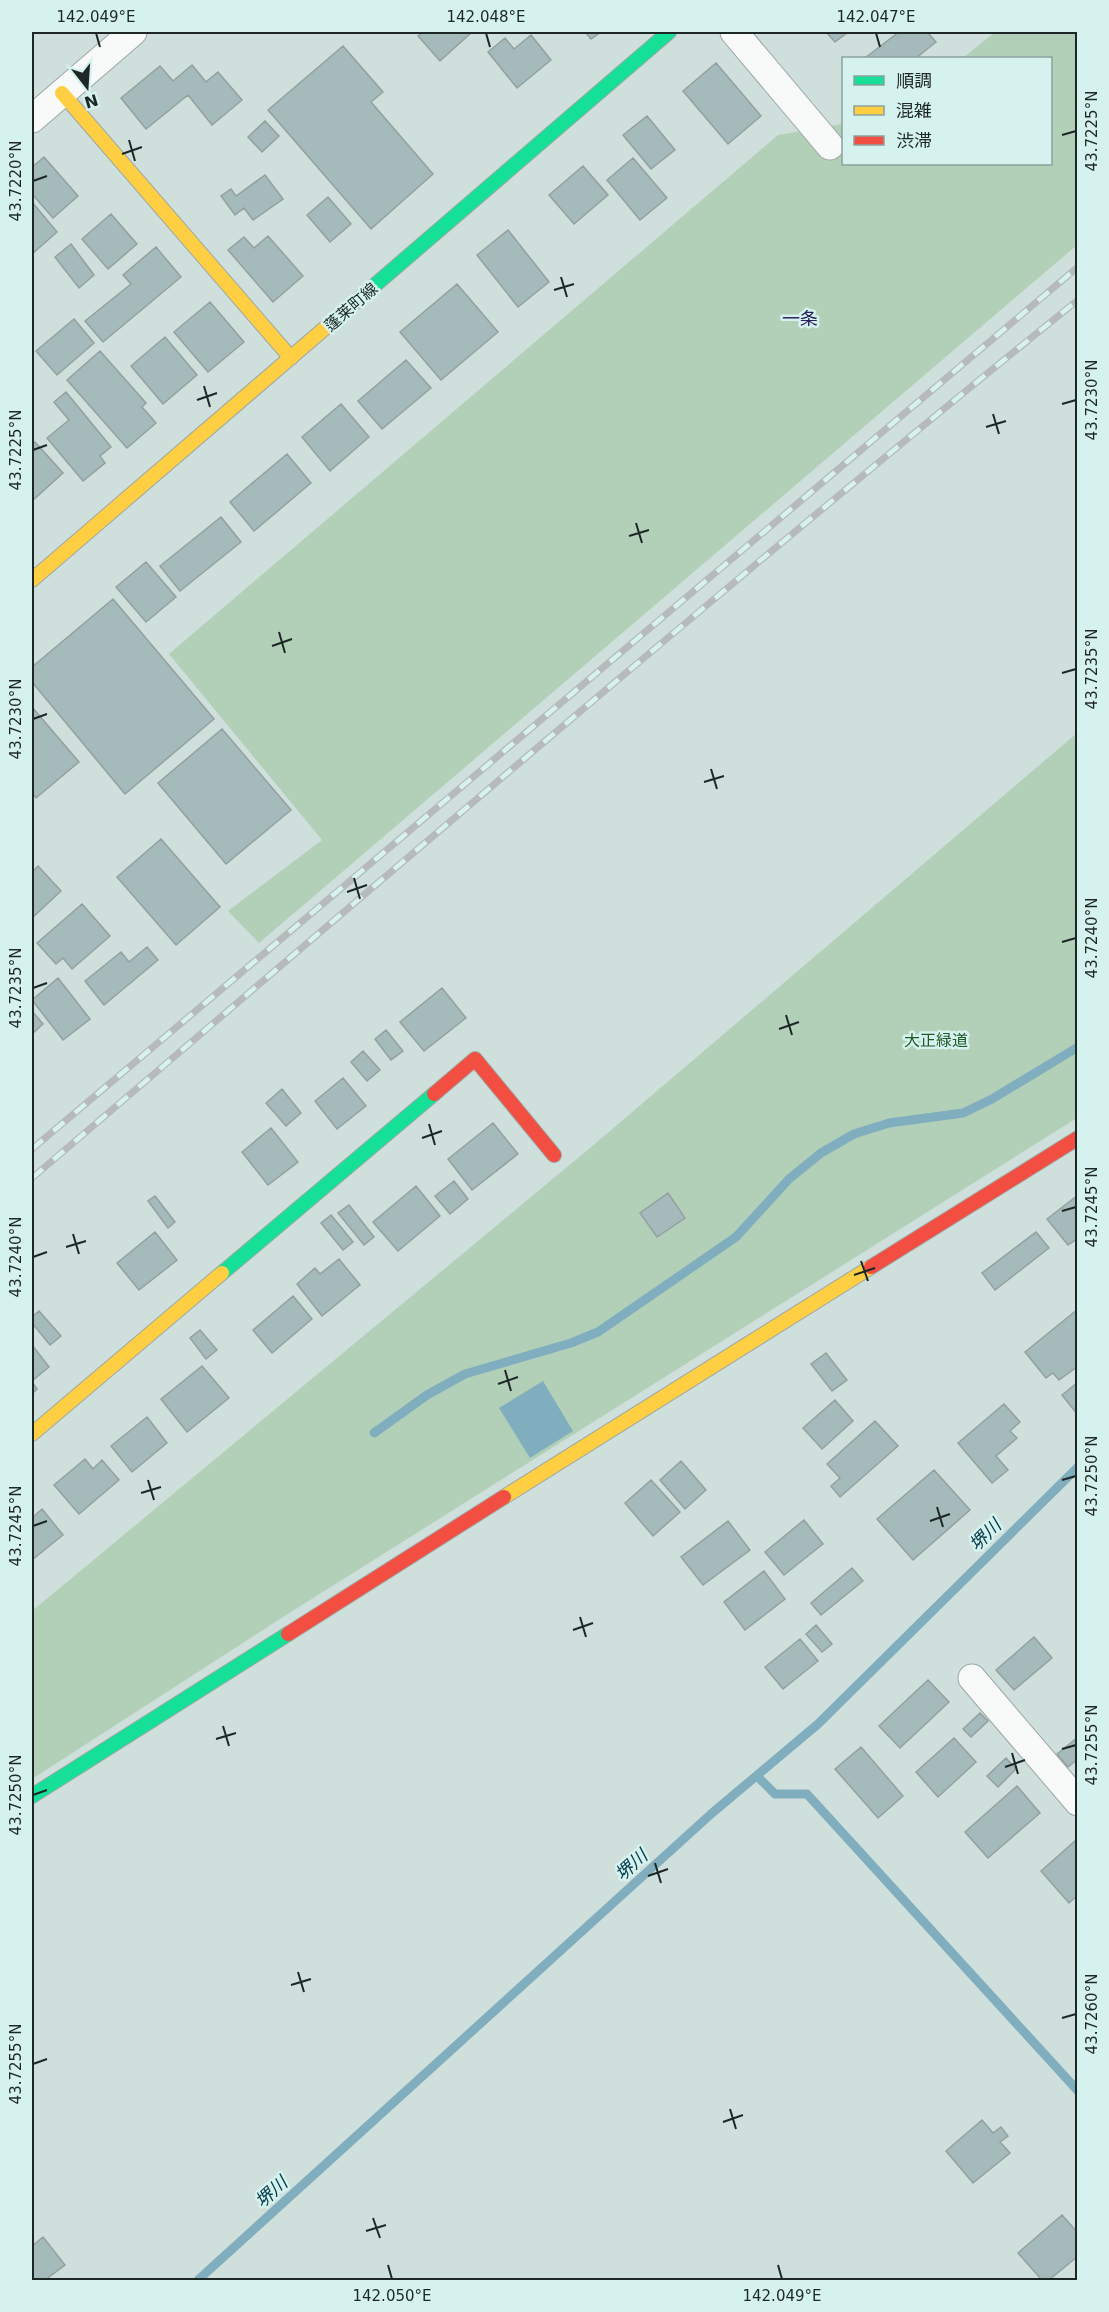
<svg xmlns="http://www.w3.org/2000/svg" width="1109" height="2312" font-family="'DejaVu Sans','Noto Sans JP',sans-serif">
	<rect width="100%" height="100%" fill="#cfdfdc"/>
	<!-- green -->
	<path fill="#b2d0b8" d="M995,32H1077V245L259,943L228,911L322,840L169,654L778,135L843,124L844,164H1050V58H963Z
		M1077,733V1118L283,1617L32,1779V1611L590,1148Z"/>
	<!-- water -->
	<path fill="#80aebe" d="M543,1381L573,1431L530,1458L499,1408Z"/>
	<g fill="none" stroke-linecap="round" stroke-linejoin="round">
		<!-- stream -->
		<path stroke="#80aebe" stroke-width="9" d="M374,1433L427,1395L465,1374L571,1343L598,1332L736,1237L789,1179L821,1153L854,1134L889,1123L963,1113L992,1099L1078,1047
			M757,1776L775,1794H807L1078,2091
			M198,2280L711,1814L818,1724L1078,1467"/>
	</g>
	<!-- building -->
	<path fill="#a5baba" stroke="#94a0a0" stroke-width="1.5" d="M424,32H469L471,33L440,61L418,36Z
		M585,32H601L591,39Z
		M826,32H848L835,42Z
		M899,32H927L936,42L916,58H865Z
		M531,35L551,60L517,88L488,52L505,38L514,49Z
		M343,46L383,92L371,102L433,174L371,229L268,110Z
		M716,63L761,116L728,144L683,91Z
		M192,65L206,82L218,72L242,100L212,125L188,95L146,129L121,98L160,66L173,81Z
		M647,116L675,150L651,169L623,135Z
		M265,121L279,136L262,152L248,137Z
		M44,157L78,196L53,218L32,194V167Z
		M633,158L667,198L640,220L607,180Z
		M583,166L608,195L574,224L549,195Z
		M265,175L283,199L253,220L244,208L235,215L221,196L231,189L236,196Z
		M328,197L351,224L330,242L307,215Z
		M32,202L57,232L32,254Z
		M111,214L137,244L108,269L82,239Z
		M508,230L549,282L518,307L477,255Z
		M268,236L303,276L273,302L228,250L244,237L254,248Z
		M71,244L94,275L79,288L55,257Z
		M156,247L181,277L103,342L85,321L131,284L123,275Z
		M457,284L498,332L441,380L400,332Z
		M210,302L244,342L208,372L174,332Z
		M74,319L94,343L57,375L36,351Z
		M165,337L197,375L163,404L131,366Z
		M100,351L146,403L142,407L156,423L127,448L67,380Z
		M406,360L431,388L382,429L358,401Z
		M66,392L111,447L100,456L105,463L83,481L47,438L69,420L54,402Z
		M341,404L369,437L330,471L302,437Z
		M35,442L63,473L32,501V444Z
		M287,454L311,483L254,531L230,502Z
		M221,517L241,542L180,591L160,566Z
		M146,562L176,597L146,622L116,587Z
		M113,599L214,719L125,794L32,682V667Z
		M32,707L79,762L36,798L32,792Z
		M222,729L291,810L226,864L158,783Z
		M161,839L220,907L176,945L117,877Z
		M38,866L61,891L32,918V872Z
		M82,904L110,936L72,969L63,958L56,964L37,943Z
		M147,947L158,960L104,1005L85,981L121,952L129,962Z
		M58,978L90,1019L63,1040L32,1000Z
		M442,988L466,1018L424,1051L400,1022Z
		M32,1011L43,1024L32,1034Z
		M386,1030L403,1051L391,1060L375,1039Z
		M363,1051L380,1070L367,1081L351,1062Z
		M343,1078L366,1106L337,1129L315,1101Z
		M282,1089L301,1113L286,1126L266,1103Z
		M493,1123L518,1154L472,1190L448,1159Z
		M271,1128L298,1162L268,1185L242,1152Z
		M454,1181L468,1199L450,1214L435,1196Z
		M416,1186L440,1216L398,1251L373,1222Z
		M668,1193L685,1218L657,1237L640,1213Z
		M1078,1195V1238L1068,1245L1047,1219Z
		M155,1196L175,1222L168,1228L148,1201Z
		M349,1205L374,1237L364,1245L338,1213Z
		M331,1215L353,1242L343,1250L321,1223Z
		M155,1232L177,1260L139,1290L117,1263Z
		M1036,1232L1049,1248L995,1290L982,1273Z
		M339,1259L360,1285L322,1316L297,1284L315,1268L320,1274Z
		M293,1296L312,1319L272,1353L253,1330Z
		M1078,1309V1366L1059,1380L1053,1373L1046,1378L1025,1352Z
		M39,1311L61,1336L50,1345L32,1323V1317Z
		M200,1330L217,1350L206,1359L190,1338Z
		M32,1345L49,1367L32,1381Z
		M826,1353L847,1380L832,1391L811,1364Z
		M202,1366L229,1398L187,1432L161,1399Z
		M32,1382L37,1389L32,1394Z
		M1078,1382V1415L1062,1395Z
		M835,1400L853,1421L822,1449L803,1428Z
		M1004,1404L1020,1422L1010,1431L1017,1438L996,1456L1008,1470L992,1483L958,1443Z
		M147,1417L167,1443L132,1472L111,1446Z
		M875,1421L898,1446L840,1497L831,1486L840,1478L827,1464Z
		M85,1459L93,1469L102,1460L119,1480L79,1514L54,1485Z
		M681,1461L706,1490L685,1509L660,1480Z
		M934,1470L970,1510L913,1560L877,1519Z
		M651,1480L680,1512L653,1536L625,1503Z
		M42,1509L63,1535L32,1560V1518Z
		M804,1520L823,1544L784,1575L765,1552Z
		M728,1521L750,1550L703,1585L681,1557Z
		M852,1568L863,1581L821,1615L811,1603Z
		M764,1571L785,1599L745,1630L724,1602Z
		M816,1625L832,1644L822,1652L806,1634Z
		M1034,1637L1052,1658L1014,1690L996,1670Z
		M800,1639L818,1661L783,1689L765,1667Z
		M928,1680L949,1702L900,1748L879,1726Z
		M980,1713L988,1721L971,1737L963,1729Z
		M1078,1737V1759L1068,1767L1057,1754Z
		M954,1738L976,1762L938,1797L916,1772Z
		M861,1747L903,1796L878,1818L835,1769Z
		M1006,1758L1016,1769L998,1787L987,1776Z
		M1017,1786L1040,1813L988,1858L965,1832Z
		M1075,1841L1078,1844V1895L1069,1903L1041,1871Z
		M982,2120L993,2133L1001,2127L1008,2136L1000,2142L1010,2153L973,2183L946,2151Z
		M1062,2215L1078,2233V2256L1049,2280H1042L1018,2253Z
		M43,2237L65,2265L45,2280H32V2246Z"/>
	<g fill="none" stroke-linecap="round" stroke-linejoin="round">
		<defs>
			<path id="street" d="M734,32L830,146
				M32,119L133,32
				M972,1678L1078,1802"/>
			<path id="fast" d="M346,310L669,32
				M222,1273L434,1094
				M32,1796L288,1634"/>
			<path id="slow" d="M62,93L291,358
				M32,580L346,310
				M32,1434L222,1273
				M504,1497L871,1267"/>
			<path id="jam" d="M434,1094L475,1059L554,1155
				M871,1267L1078,1138
				M288,1634L504,1497"/>
		</defs>
		<!-- street casing -->
		<use href="#street" stroke="#9ca8a6" stroke-width="29"/>
		<!-- fast casing -->
		<use href="#fast" stroke="#9ca8a6" stroke-width="16"/>
		<!-- slow casing -->
		<use href="#slow" stroke="#9ca8a6" stroke-width="16"/>
		<!-- jam casing -->
		<use href="#jam" stroke="#9ca8a6" stroke-width="16"/>
		<!-- street -->
		<use href="#street" stroke="#f8fafa" stroke-width="27"/>
		<!-- fast -->
		<use href="#fast" stroke="#16e098" stroke-width="14"/>
		<!-- slow -->
		<use href="#slow" stroke="#ffcf43" stroke-width="14"/>
		<!-- jam -->
		<use href="#jam" stroke="#f24e42" stroke-width="14"/>
		<defs>
			<path id="rail" d="M32,1149L1078,267
				M32,1178C378,883 723,586 1078,300"/>
		</defs>
		<!-- rail casing -->
		<use href="#rail" stroke="#b7baba" stroke-width="7"/>
		<!-- rail -->
		<use href="#rail" stroke="#d6f2ee" stroke-width="4.5" stroke-dasharray="14" stroke-linecap="butt"/>
	</g>
	<!-- ticks -->
	<path fill="none" stroke="#1d2826" stroke-width="2" d="M96,33L100,47M486,33L490,47M876,33L880,47M1062,135L1076,131M129,140L135,161M122,154L142,147M33,181L47,176M561,277L567,297M554,290L574,284M204,386L210,407M197,400L217,393M1062,404L1076,400M993,414L999,434M986,427L1006,421M33,450L47,445M636,523L642,543M629,536L649,530M279,632L285,653M272,646L292,639M1062,673L1076,669M33,719L47,714M711,769L717,789M704,782L724,776M354,878L360,899M347,892L367,885M1062,942L1076,938M33,988L47,983M786,1015L792,1035M779,1029L799,1022M429,1124L435,1145M422,1138L442,1131M1062,1211L1076,1207M73,1234L79,1254M66,1247L86,1241M33,1257L47,1252M861,1261L868,1281M854,1275L875,1268M505,1370L511,1391M498,1384L518,1377M148,1480L154,1500M1062,1480L1076,1476M141,1493L161,1487M937,1507L943,1527M930,1521L950,1514M33,1526L47,1521M580,1617L586,1637M573,1630L593,1623M223,1726L229,1746M216,1739L236,1733M1062,1749L1076,1745M1012,1753L1018,1774M1005,1767L1025,1760M33,1795L47,1790M655,1863L661,1883M648,1876L668,1869M298,1972L304,1992M291,1985L311,1979M1062,2018L1076,2014M33,2064L47,2059M730,2109L736,2129M723,2122L743,2115M373,2218L380,2238M366,2231L386,2225M388,2265L392,2279M778,2265L782,2279"/>
	<g text-anchor="middle" dominant-baseline="central" stroke-width="5" stroke-linejoin="round" paint-order="stroke">
		<!-- street labels -->
		<g font-size="16" fill="#1d2826" stroke="#d6f2ee">
			<text transform="translate(351 307) rotate(-41)">蓬莱町線</text>
		</g>
		<!-- park labels -->
		<g font-size="16" fill="#205a27" stroke="#d6f2ee">
			<text x="936" y="1040">大正緑道</text>
		</g>
		<!-- neighbourhood labels -->
		<g font-size="18" fill="#2b215b" stroke="#d6f2ee">
			<text x="800" y="318">一条</text>
		</g>
		<!-- water labels -->
		<g font-size="18" font-style="italic" fill="#033a4c" stroke="#d6f2ee">
			<text transform="translate(985 1535) rotate(-45)">堺川</text>
			<text transform="translate(631 1865) rotate(-42)">堺川</text>
			<text transform="translate(271 2192) rotate(-42)">堺川</text>
		</g>
	</g>
	<!-- border -->
	<rect width="1109" height="2312" fill="none" stroke="#d6f2ee" stroke-width="66"/>
	<!-- legend -->
	<rect x="842" y="57" width="210" height="108" fill="#d6f2ee" stroke="#8ca19e" stroke-width="1.5"/>
	<rect x="854" y="76" width="30" height="9" fill="#16e098" stroke="#8ca19e" stroke-width="1.5"/>
	<text x="896" y="87" font-size="18" fill="#1d2826">順調</text>
	<rect x="854" y="106" width="30" height="9" fill="#ffcf43" stroke="#8ca19e" stroke-width="1.5"/>
	<text x="896" y="117" font-size="18" fill="#1d2826">混雑</text>
	<rect x="854" y="136" width="30" height="9" fill="#f24e42" stroke="#8ca19e" stroke-width="1.5"/>
	<text x="896" y="147" font-size="18" fill="#1d2826">渋滞</text>
	<!-- north arrow -->
	<g transform="translate(87 87) rotate(163)" stroke="#d6f2ee" stroke-width="4.5" paint-order="stroke">
	<path d="M0-4.5L10 22L0 15L-10 22Z" fill="#1d2826"/>
	<text y="-9" font-size="16" font-weight="bold" text-anchor="middle" fill="#1d2826">N</text>
	</g>
	<rect x="33" y="33" width="1043" height="2246" fill="none" stroke="#1d2826" stroke-width="2"/>
	<g font-size="15" text-anchor="middle" fill="#1d2826">
		<text x="96" y="22">142.049°E</text>
		<text x="486" y="22">142.048°E</text>
		<text x="876" y="22">142.047°E</text>
		<text transform="translate(1092 131) rotate(-90)" y="5">43.7225°N</text>
		<text transform="translate(16 181) rotate(-90)" y="5">43.7220°N</text>
		<text transform="translate(1092 400) rotate(-90)" y="5">43.7230°N</text>
		<text transform="translate(16 450) rotate(-90)" y="5">43.7225°N</text>
		<text transform="translate(1092 669) rotate(-90)" y="5">43.7235°N</text>
		<text transform="translate(16 719) rotate(-90)" y="5">43.7230°N</text>
		<text transform="translate(1092 938) rotate(-90)" y="5">43.7240°N</text>
		<text transform="translate(16 988) rotate(-90)" y="5">43.7235°N</text>
		<text transform="translate(1092 1207) rotate(-90)" y="5">43.7245°N</text>
		<text transform="translate(16 1257) rotate(-90)" y="5">43.7240°N</text>
		<text transform="translate(1092 1476) rotate(-90)" y="5">43.7250°N</text>
		<text transform="translate(16 1526) rotate(-90)" y="5">43.7245°N</text>
		<text transform="translate(1092 1745) rotate(-90)" y="5">43.7255°N</text>
		<text transform="translate(16 1795) rotate(-90)" y="5">43.7250°N</text>
		<text transform="translate(1092 2014) rotate(-90)" y="5">43.7260°N</text>
		<text transform="translate(16 2064) rotate(-90)" y="5">43.7255°N</text>
		<text x="392" y="2301">142.050°E</text>
		<text x="782" y="2301">142.049°E</text>
	</g>
</svg>
